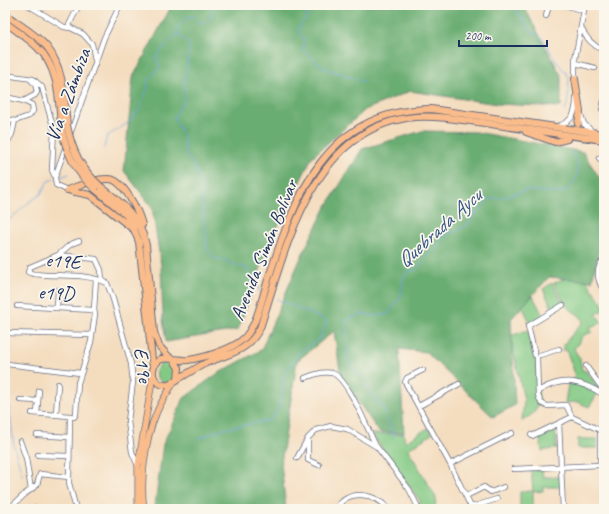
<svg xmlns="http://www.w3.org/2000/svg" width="609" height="514" font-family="Caveat,sans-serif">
	<rect width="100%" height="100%" fill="#fbf7ec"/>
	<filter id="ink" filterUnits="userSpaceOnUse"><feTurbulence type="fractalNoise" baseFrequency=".025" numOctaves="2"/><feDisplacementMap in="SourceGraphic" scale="8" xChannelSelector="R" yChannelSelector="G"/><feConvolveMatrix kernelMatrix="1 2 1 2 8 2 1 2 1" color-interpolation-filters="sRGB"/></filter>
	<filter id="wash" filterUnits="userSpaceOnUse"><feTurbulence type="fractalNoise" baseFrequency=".012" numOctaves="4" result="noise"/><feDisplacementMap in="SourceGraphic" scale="16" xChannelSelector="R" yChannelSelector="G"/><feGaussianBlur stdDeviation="0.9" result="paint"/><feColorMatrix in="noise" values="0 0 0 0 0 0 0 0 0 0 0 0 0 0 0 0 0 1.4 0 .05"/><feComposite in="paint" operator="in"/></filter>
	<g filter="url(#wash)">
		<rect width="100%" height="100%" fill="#f4ddbf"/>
		<!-- green -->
		<path fill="#83c984" stroke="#4f7c71" d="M581,272L604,306V310L596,314L602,323L590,327L592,332L584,335L574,349L580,359L582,370L586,371L601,391L584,382L573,380L575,374L566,349L562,351L563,345L583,322L581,317L567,307L554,283Z
			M552,283L562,302V305L553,310L543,289Z
			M533,296L543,316L530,323L521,303Z
			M528,330L534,360L536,359L539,402L534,413L522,421L524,400L510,336Z
			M171,360L179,368L174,382L163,383L157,378L156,370L163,361Z
			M568,384H578L598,393L589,407L577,402L565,403Z
			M555,427L557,448L542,451L539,434Z
			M428,428L432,434L408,449L436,498L435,509H421L420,501L372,434H404L405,442Z
			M578,439H597V448H578Z
			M531,470H542L543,477H561V487H543V491L533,492V509H520V492L533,491Z"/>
		<!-- forest -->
		<path fill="#6aad72" stroke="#426e68" d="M172,5H523L561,75V107L497,104L410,91L365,110L312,157L271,240L238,330L166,342L163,320L161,265L152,207L124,171L133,77Z
			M422,131L476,132L583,152L604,185L603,231L592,281L549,277L511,319L515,405L493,417L426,352L399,349L404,433L379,432L341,377L334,331L297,361L281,463L286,509H156L155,505L163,444L184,398L217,374L261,350L302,255L325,209L362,149Z"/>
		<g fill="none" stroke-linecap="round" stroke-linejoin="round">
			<!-- stream -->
			<path stroke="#69a1d7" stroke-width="1" d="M306,5L307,18L301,24L298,32L304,39L303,51L324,68L365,82
				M513,5L529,29L544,40L554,58L569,77L568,100L565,111
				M178,34L189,44C190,63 181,81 185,99L174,117L184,138L185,153L193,164L203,190L202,197L207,249L214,259H223L232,264L246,268L257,283L260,292
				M104,148L107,136L128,123L138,111L147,91L148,80L160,67L156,58L163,48L178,34L177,29L187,17L195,16L199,24L208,21L214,5
				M57,178L69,174
				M5,224L28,203L40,195L48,181L54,179
				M5,374L14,446L22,475
				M394,438L383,407L372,396L363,377L356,372L348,361L347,352L349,346L345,331L347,320L360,314L377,316L388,314L401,296L403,278L408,271L416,270L430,252L438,247L442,238L466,226L489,199L505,197L526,190L555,193L567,191L578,175L577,163L572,152
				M198,439L219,430L270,420L280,405L285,373L299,353L321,337L327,321L277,299
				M38,502L39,509"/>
		</g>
	</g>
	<g filter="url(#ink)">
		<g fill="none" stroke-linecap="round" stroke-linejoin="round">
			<defs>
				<path id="minor" d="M28,5L64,27L71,28L83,34L92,44L95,60
					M565,5L584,11
					M546,16L549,5
					M68,27L79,5
					M582,29C586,39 594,46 604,51
					M575,63L595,68
					M5,75L33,79L42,87L54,130L52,170L55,177
					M575,81V59L585,5
					M5,97L24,101
					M604,101L602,109H604
					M581,115L584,124L593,132
					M5,119L15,121
					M558,126C572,122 576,113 576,99
					M5,146L12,134L15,121L29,116L33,111L32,105L24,101L35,95L37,92L35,84L30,79
					M599,158L604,163
					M67,190L56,185L55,177L104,38L120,5
					M79,241L71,244L58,255L30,267L28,272C33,275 40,274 46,275C66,276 89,274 107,283L113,299L131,364L133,382L128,421L132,452L138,466
					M58,255L96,259L101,270L102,280
					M604,259C595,269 597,280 604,291
					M17,306L94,310
					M57,307L58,290
					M5,333L92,335
					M535,355L528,326L563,305
					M540,355L559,349
					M537,358L538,395L541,403L547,406L566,405L572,417
					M7,364L80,373
					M586,366L604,391
					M423,370L407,378L405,382L450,464L472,509
					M305,378C312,375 323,371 332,373C348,378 368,430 376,446
					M540,390C563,376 582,381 604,395
					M20,400L38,401
					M419,406L459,384
					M32,413L70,416
					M37,413L39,391
					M56,414L58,384
					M572,417L604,432
					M559,423L563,509
					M37,435L69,437
					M531,435L532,436L572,417
					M308,440V460L319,465
					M20,441L26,458L31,490
					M38,455L69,456
					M297,458L308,438L316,430L331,426L347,429L377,447L409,489L419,509
					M450,464L512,433
					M514,469L600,465V430
					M466,496L484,487L491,492L504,487
					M472,507L497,499
					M9,509L25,494L37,485L40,474L69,477
					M76,509L69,483L70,416L74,417L76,414L78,383L91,342L95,314L94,310L96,279
					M336,509C347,489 375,492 388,509"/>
				<path id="major" d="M138,509V466L153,375
					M144,509C140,482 145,439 156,414C160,403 167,393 173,384"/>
				<path id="highway" d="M5,14C19,25 36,34 47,47C64,68 64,99 67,125
					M5,22C16,31 28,38 37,47C59,67 59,100 61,127
					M575,79L580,111L578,124
					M526,132L555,142L567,139
					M101,187C122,203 140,217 146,245L154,332L159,346L170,358
					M95,189L126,215L131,222L139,242L153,368
					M67,190C79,186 96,178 109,179C123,179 139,212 142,225
					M71,191L90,195L133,229
					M173,359L179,368L178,379L169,385C152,387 147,367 161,359C170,357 179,361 188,360C203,358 230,350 242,340C257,327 261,301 267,283C295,196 325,110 431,109L604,134
					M178,379C187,374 196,368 206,363C229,353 247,353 260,328C286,248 312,126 415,117C438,115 462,120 484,123C524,129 564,135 604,140"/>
			</defs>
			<!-- minor casing -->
			<use href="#minor" stroke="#676c80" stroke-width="6"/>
			<!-- major casing -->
			<use href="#major" stroke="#676c80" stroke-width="7"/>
			<!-- highway casing -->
			<use href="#highway" stroke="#676c80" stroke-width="8"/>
			<!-- minor -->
			<use href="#minor" stroke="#fff" stroke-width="4.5"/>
			<!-- major -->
			<use href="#major" stroke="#fabc8b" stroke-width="5.5"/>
			<!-- highway -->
			<use href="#highway" stroke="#fabc8b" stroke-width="6"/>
			<defs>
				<path id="highway-bridge" d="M67,125C72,151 81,169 101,187
					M61,127C66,152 75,172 95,189"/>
			</defs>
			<!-- highway-bridge casing -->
			<use href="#highway-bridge" stroke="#676c80" stroke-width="8" stroke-linecap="butt"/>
			<!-- highway-bridge -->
			<use href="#highway-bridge" stroke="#fabc8b" stroke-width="6"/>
		</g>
	</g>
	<g text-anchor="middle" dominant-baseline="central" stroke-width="3.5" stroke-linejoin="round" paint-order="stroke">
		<!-- street labels -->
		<g font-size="20" fill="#1b2f5e" stroke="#fbf7ec">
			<text transform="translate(68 95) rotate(-70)">Vía a Zámbiza</text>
			<text transform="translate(264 250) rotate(-68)">Avenida Simón Bolívar</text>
			<text transform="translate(63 261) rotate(4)">e19E</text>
			<text transform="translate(56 293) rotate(3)">e19D</text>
			<text transform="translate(143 365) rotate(82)">E19e</text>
		</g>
		<!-- water labels -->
		<g font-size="21" font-style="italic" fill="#365788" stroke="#fbf7ec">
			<text transform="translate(439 228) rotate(-42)">Quebrada Aycu</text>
		</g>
	</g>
	<!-- margin -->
	<rect width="609" height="514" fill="none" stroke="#fbf7ec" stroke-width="20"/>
	<!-- scale -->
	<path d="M459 40v6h88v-6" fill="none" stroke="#1b2f5e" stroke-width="2"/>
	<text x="465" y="40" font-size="12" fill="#1b2f5e" stroke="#fbf7ec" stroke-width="3" paint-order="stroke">200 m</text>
</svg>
